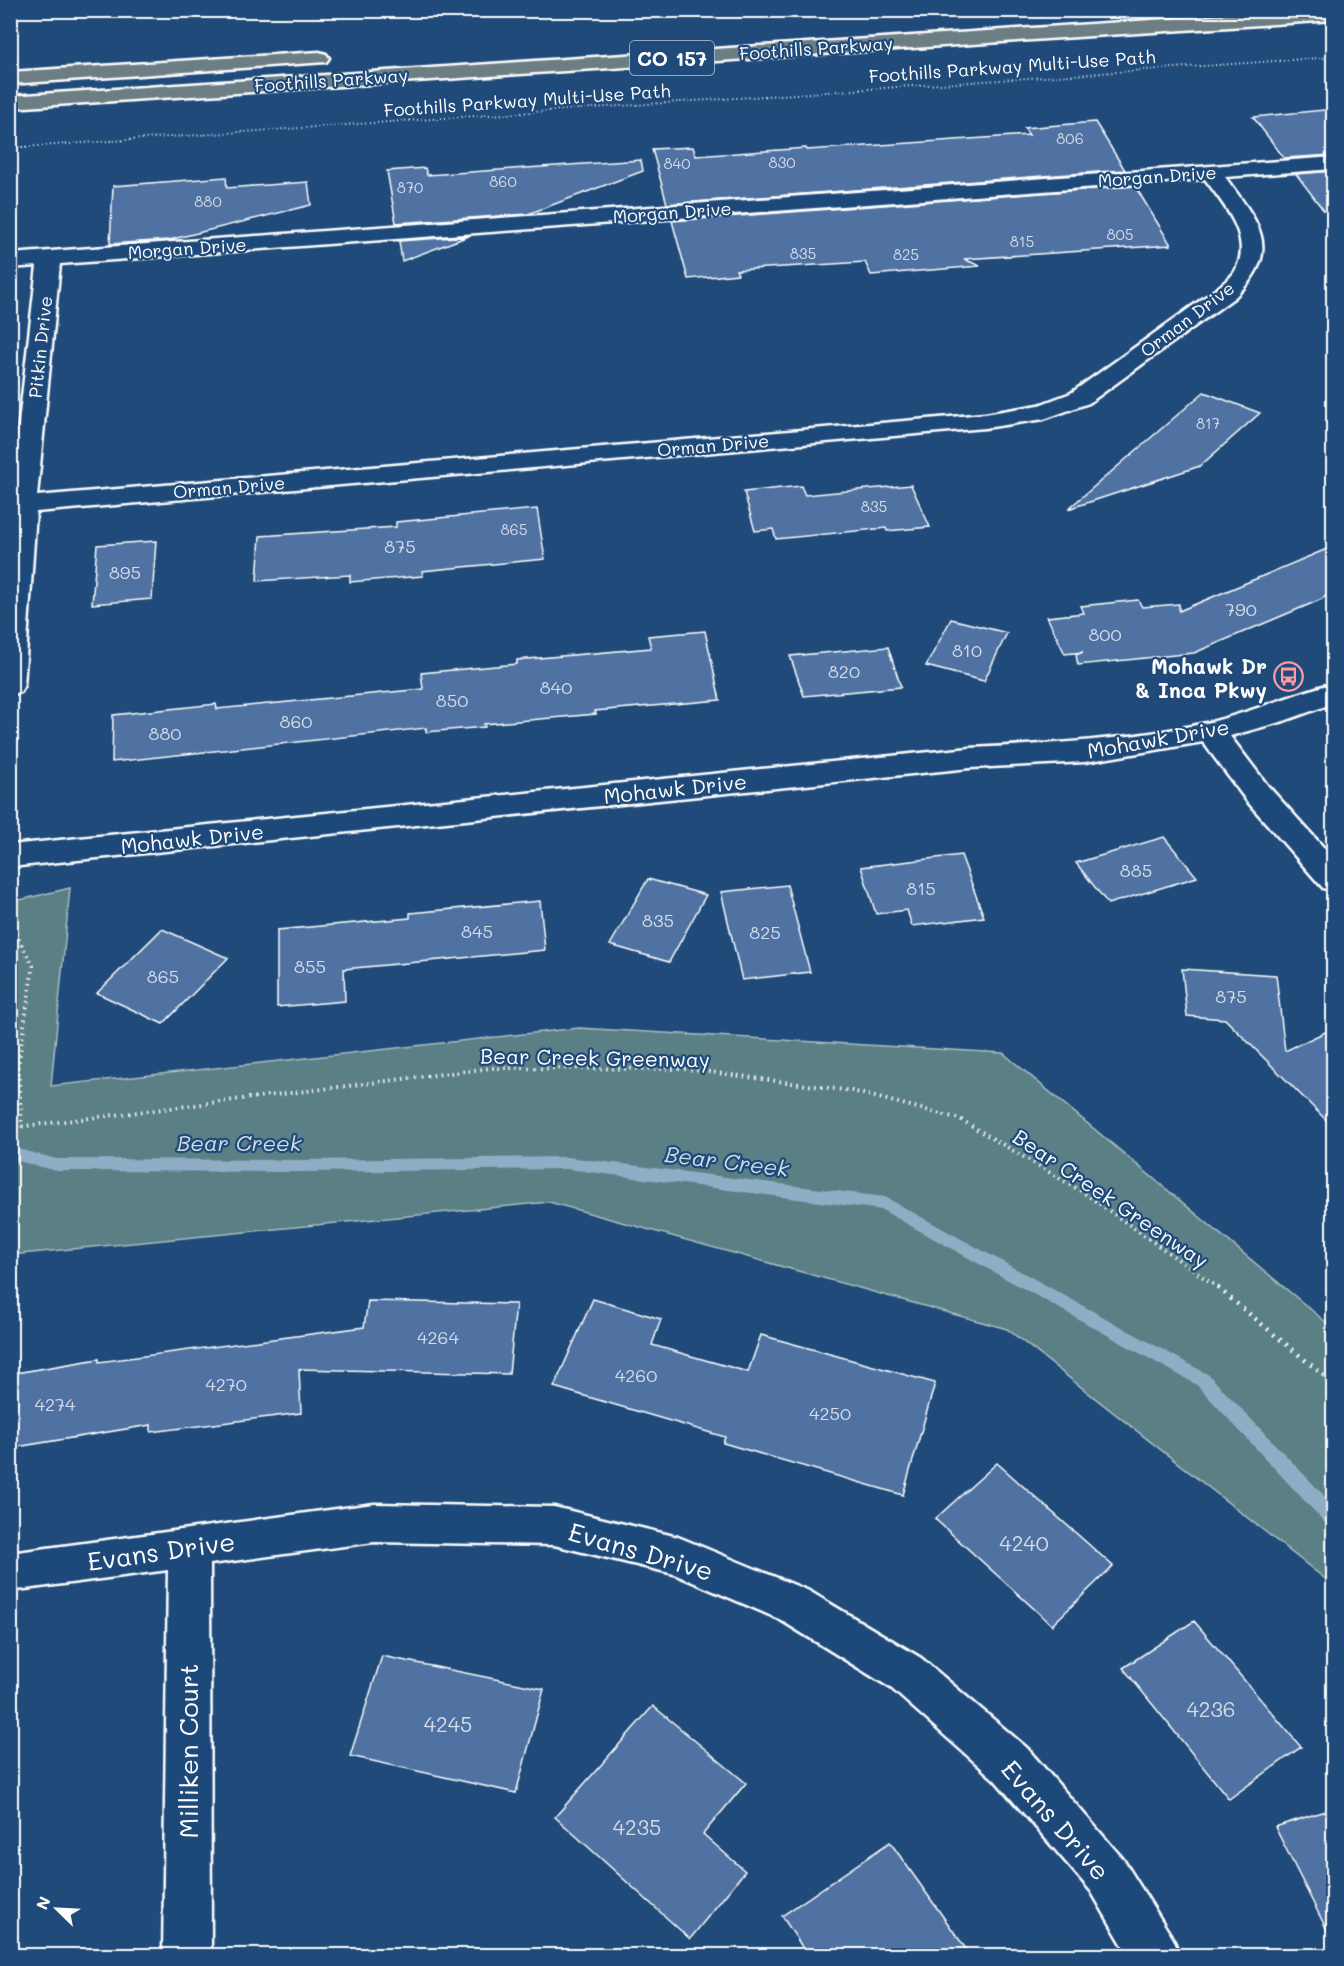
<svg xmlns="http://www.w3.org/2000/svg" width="1344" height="1966" font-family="Mali,sans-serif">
	<rect width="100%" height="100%" fill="#1f4a7a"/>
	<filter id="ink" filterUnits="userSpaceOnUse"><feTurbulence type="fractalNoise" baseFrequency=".0167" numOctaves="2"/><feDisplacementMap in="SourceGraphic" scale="12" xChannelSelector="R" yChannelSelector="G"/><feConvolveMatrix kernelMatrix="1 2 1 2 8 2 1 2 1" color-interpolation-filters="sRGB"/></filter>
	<g filter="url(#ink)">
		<!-- green -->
		<path fill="#5a7f84" stroke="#acbfc2" stroke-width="1.5" d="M70,888L51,1086L579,1028L1003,1053L1333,1328V1585L1007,1329L549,1202L11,1255V902Z"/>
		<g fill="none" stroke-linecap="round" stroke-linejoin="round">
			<!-- stream -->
			<path fill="#8faec6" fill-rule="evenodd" d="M10,1147L57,1159L299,1160L567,1157L885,1197L1209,1375L1334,1506V1527L1327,1525L1197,1385L882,1210L567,1169L299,1172L57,1171L10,1159Z"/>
		</g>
		<!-- building -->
		<path fill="#5072a2" stroke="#fff" stroke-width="1.5" d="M1334,109V155L1284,158L1253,117Z
			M1095,122L1125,170L667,204L652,149L693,147L696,156L806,148L807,150L1029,135L1024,128Z
			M641,160L643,171L528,214L396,223L387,171L425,168L427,175Z
			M1334,171V224L1296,174Z
			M226,177L227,188L308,182L311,205L169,240L110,244L113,186Z
			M1135,186L1171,245L964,259L980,266L871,275L865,262L736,270L738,274L688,279L672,221Z
			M469,236L402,261L399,241Z
			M1204,392L1260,413L1200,466L1068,509Z
			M911,485L930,527L887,531L886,528L776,539L773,529L755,531L744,492L801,486L805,495Z
			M537,509L545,559L422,571L423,576L350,582V575L257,581L260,536L396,527V522Z
			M156,541L152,599L92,604L97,545Z
			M1334,546V589L1322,599L1194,653L1078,665L1076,655L1083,652L1065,654L1047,617L1084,613L1081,606L1138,600L1142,607L1179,604V611Z
			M951,619L1007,633L984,681L926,666Z
			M705,631L720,700L595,711L596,714L484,724L485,727L426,732V728L112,762L113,715L216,704L217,709L423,689L421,673L517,664V660L651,648L648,636Z
			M888,647L901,687L804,696L790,656Z
			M1164,837L1197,877L1108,904L1076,863Z
			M961,855L984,917L912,926L907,910L876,914L861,867Z
			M648,879L706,895L669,962L610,945Z
			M787,885L810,972L742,980L721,892Z
			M540,901L545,950L344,969L345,1001L277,1007V930L410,918V913Z
			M162,929L228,958L163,1024L97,993Z
			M1182,969L1276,975L1285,1051L1334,1028V1128L1225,1019L1187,1016Z
			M593,1299L661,1319L652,1345L748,1372L761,1335L935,1383L903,1495L723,1443L725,1437L554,1387Z
			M368,1301L516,1304L509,1374L299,1369L301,1413L151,1432V1425L10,1448V1374L99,1359V1362L364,1327Z
			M997,1463L1113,1566L1052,1625L935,1519Z
			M1194,1621L1301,1747L1229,1799L1123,1668Z
			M382,1656L544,1689L516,1793L350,1756Z
			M653,1706L746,1783L703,1834L745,1871L690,1939L555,1817Z
			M1334,1808V1944L1275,1827Z
			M890,1842L971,1956H808L782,1916Z"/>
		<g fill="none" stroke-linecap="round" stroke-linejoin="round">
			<defs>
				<path id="minor" d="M1334,157V169L1225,177C1259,223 1284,250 1235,297L1089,403L1044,419L985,428L36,512L24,686L20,692L10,695V501L37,266L10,268V254ZM1205,179C1223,204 1254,238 1235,271C1232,277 1224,282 1219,287L1071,393L1039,405L985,414L37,496L60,264Z
					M1334,683V703L1284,721L1230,736L1268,786L1334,859V891L1323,888L1246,800L1203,742L1085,762L970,768L10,867V845L970,748C1052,744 1131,740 1211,722C1253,712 1292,694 1334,683Z
					M374,1504L554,1507L678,1537L809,1591L921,1658L1027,1748L1123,1859L1173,1939L1180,1956H1129L1091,1891L995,1780L891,1688L779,1619L674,1574L554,1545L374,1542L210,1564L211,1956H163L168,1570L10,1591V1553Z"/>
				<path id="trunk" d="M1302,10H1334V20L10,108V96Z
					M319,52L326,54L329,58L326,62L10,84V72Z"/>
			</defs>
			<!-- minor casing -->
			<use href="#minor" stroke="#fff" stroke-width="5"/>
			<!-- trunk casing -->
			<use href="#trunk" stroke="#fff" stroke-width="5"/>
			<!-- path-far2 -->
			<path stroke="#fff" stroke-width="2" stroke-dasharray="1 3" stroke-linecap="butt" d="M10,148L1334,57"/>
			<!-- path-far1 -->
			<path stroke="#fff" stroke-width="4" stroke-dasharray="1.5 4.5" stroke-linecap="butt" d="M10,923L33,966L18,1067L22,1127
				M10,1128L491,1068L687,1069L852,1091L960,1119L1084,1193L1220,1289"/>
			<!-- path -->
			<path stroke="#fff" stroke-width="4.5" stroke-dasharray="2 6" stroke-linecap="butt" d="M1218,1288L1334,1384"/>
			<!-- minor -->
			<use href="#minor" fill="#1f4a7a" fill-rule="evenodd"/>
			<!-- trunk -->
			<use href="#trunk" fill="#6c7e84" fill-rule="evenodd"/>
		</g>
	</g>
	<!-- icons -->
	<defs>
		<symbol id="bus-ring" viewBox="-11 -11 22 22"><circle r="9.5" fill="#1f4a7a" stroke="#ff9aa2" stroke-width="1.5"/><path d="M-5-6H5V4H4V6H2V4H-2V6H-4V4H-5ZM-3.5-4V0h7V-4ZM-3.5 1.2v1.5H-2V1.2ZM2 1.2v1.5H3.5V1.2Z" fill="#ff9aa2"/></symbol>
	</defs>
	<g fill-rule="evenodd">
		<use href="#bus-ring" x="1272" y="660" width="33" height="33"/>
	</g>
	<g text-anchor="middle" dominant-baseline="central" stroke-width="4.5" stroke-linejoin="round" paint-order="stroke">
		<!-- far-number labels -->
		<g font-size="15" fill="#d3dce8">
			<text x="1070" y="138">806</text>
			<text x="782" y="162">830</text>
			<text x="677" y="163">840</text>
			<text x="503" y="181">860</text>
			<text x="410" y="187">870</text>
			<text x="208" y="201">880</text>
			<text x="1120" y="234">805</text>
			<text x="1022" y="241">815</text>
			<text x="803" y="253">835</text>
			<text x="906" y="254">825</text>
			<text x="1208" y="423">817</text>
			<text x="874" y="506">835</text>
			<text x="514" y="529">865</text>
		</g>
		<!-- far-street labels -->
		<g font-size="18" fill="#fff" stroke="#1f4a7a">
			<text transform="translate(816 48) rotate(-4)">Foothills Parkway</text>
			<text transform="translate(1012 66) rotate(-4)">Foothills Parkway Multi-Use Path</text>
			<text transform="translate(331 80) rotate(-4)">Foothills Parkway</text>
			<text transform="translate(527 100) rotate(-4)">Foothills Parkway Multi-Use Path</text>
			<text transform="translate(1157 176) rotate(-4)">Morgan Drive</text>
			<text transform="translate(672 212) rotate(-4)">Morgan Drive</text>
			<text transform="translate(187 248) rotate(-4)">Morgan Drive</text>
			<text transform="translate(1187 319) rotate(-37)">Orman Drive</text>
			<text transform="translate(40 347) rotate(-84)">Pitkin Drive</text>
			<text transform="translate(713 445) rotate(-5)">Orman Drive</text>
			<text transform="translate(229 487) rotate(-5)">Orman Drive</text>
		</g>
		<!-- number labels -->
		<g font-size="18" fill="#d3dce8">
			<text x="400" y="546">875</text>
			<text x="125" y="572">895</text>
			<text x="1241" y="609">790</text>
			<text x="1105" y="634">800</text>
			<text x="967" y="650">810</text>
			<text x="844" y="671">820</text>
			<text x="556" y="687">840</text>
			<text x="452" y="700">850</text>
			<text x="296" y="721">860</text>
			<text x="165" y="733">880</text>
			<text x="1136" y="870">885</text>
			<text x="921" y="888">815</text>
			<text x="658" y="920">835</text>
			<text x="477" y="931">845</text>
			<text x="765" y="932">825</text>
			<text x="310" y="966">855</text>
			<text x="163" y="976">865</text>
			<text x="1231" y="996">875</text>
			<text x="438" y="1337">4264</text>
			<text x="636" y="1375">4260</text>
			<text x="226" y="1384">4270</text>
			<text x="55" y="1404">4274</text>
			<text x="830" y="1413">4250</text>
		</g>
		<!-- shield labels -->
		<rect fill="#1f4a7a" stroke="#bcc9d7" stroke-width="1.5" x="630" y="41" width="84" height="34" rx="4.5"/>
		<g font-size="20" font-weight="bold" fill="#fff">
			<text x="672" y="58">CO 157</text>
		</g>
		<!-- poi labels -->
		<g font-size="21" font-weight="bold" fill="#fff" stroke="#1f4a7a" text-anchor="end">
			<text x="1267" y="665">Mohawk Dr<tspan x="1267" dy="24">&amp; Inca Pkwy</tspan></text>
		</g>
		<!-- street labels -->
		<g font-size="21" fill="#fff" stroke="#1f4a7a">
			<text transform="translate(1158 738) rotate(-10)">Mohawk Drive</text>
			<text transform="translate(675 788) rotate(-6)">Mohawk Drive</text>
			<text transform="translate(192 838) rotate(-6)">Mohawk Drive</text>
			<text transform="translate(595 1057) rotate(1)">Bear Creek Greenway</text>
			<text transform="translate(1111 1198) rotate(34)">Bear Creek Greenway</text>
		</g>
		<!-- near-number labels -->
		<g font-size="21" fill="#d3dce8">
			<text x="1024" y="1542">4240</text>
			<text x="1211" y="1708">4236</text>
			<text x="448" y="1723">4245</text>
			<text x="637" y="1826">4235</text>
		</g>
		<!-- water labels -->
		<g font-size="22" font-style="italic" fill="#d0dde7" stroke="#1f4a7a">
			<text x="239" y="1142">Bear Creek</text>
			<text transform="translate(727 1161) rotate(7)">Bear Creek</text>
		</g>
		<!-- near-street labels -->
		<g font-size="26" fill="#fff" stroke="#1f4a7a">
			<text transform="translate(161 1551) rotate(-8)">Evans Drive</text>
			<text transform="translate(641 1551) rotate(16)">Evans Drive</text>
			<text transform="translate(188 1751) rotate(-90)">Milliken Court</text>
			<text transform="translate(1056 1820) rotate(49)">Evans Drive</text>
		</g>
	</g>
	<!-- margin -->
	<rect width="1344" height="1966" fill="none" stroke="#1f4a7a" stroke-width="36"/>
	<rect x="18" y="18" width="1308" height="1930" fill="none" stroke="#fff" stroke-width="2" filter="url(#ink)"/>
	<!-- north arrow -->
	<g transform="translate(57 1909) rotate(294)" stroke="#1f4a7a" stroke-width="4.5" paint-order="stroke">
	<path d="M0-4.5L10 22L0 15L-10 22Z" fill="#ffffff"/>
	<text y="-9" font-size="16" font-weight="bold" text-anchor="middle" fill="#ffffff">N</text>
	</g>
</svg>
